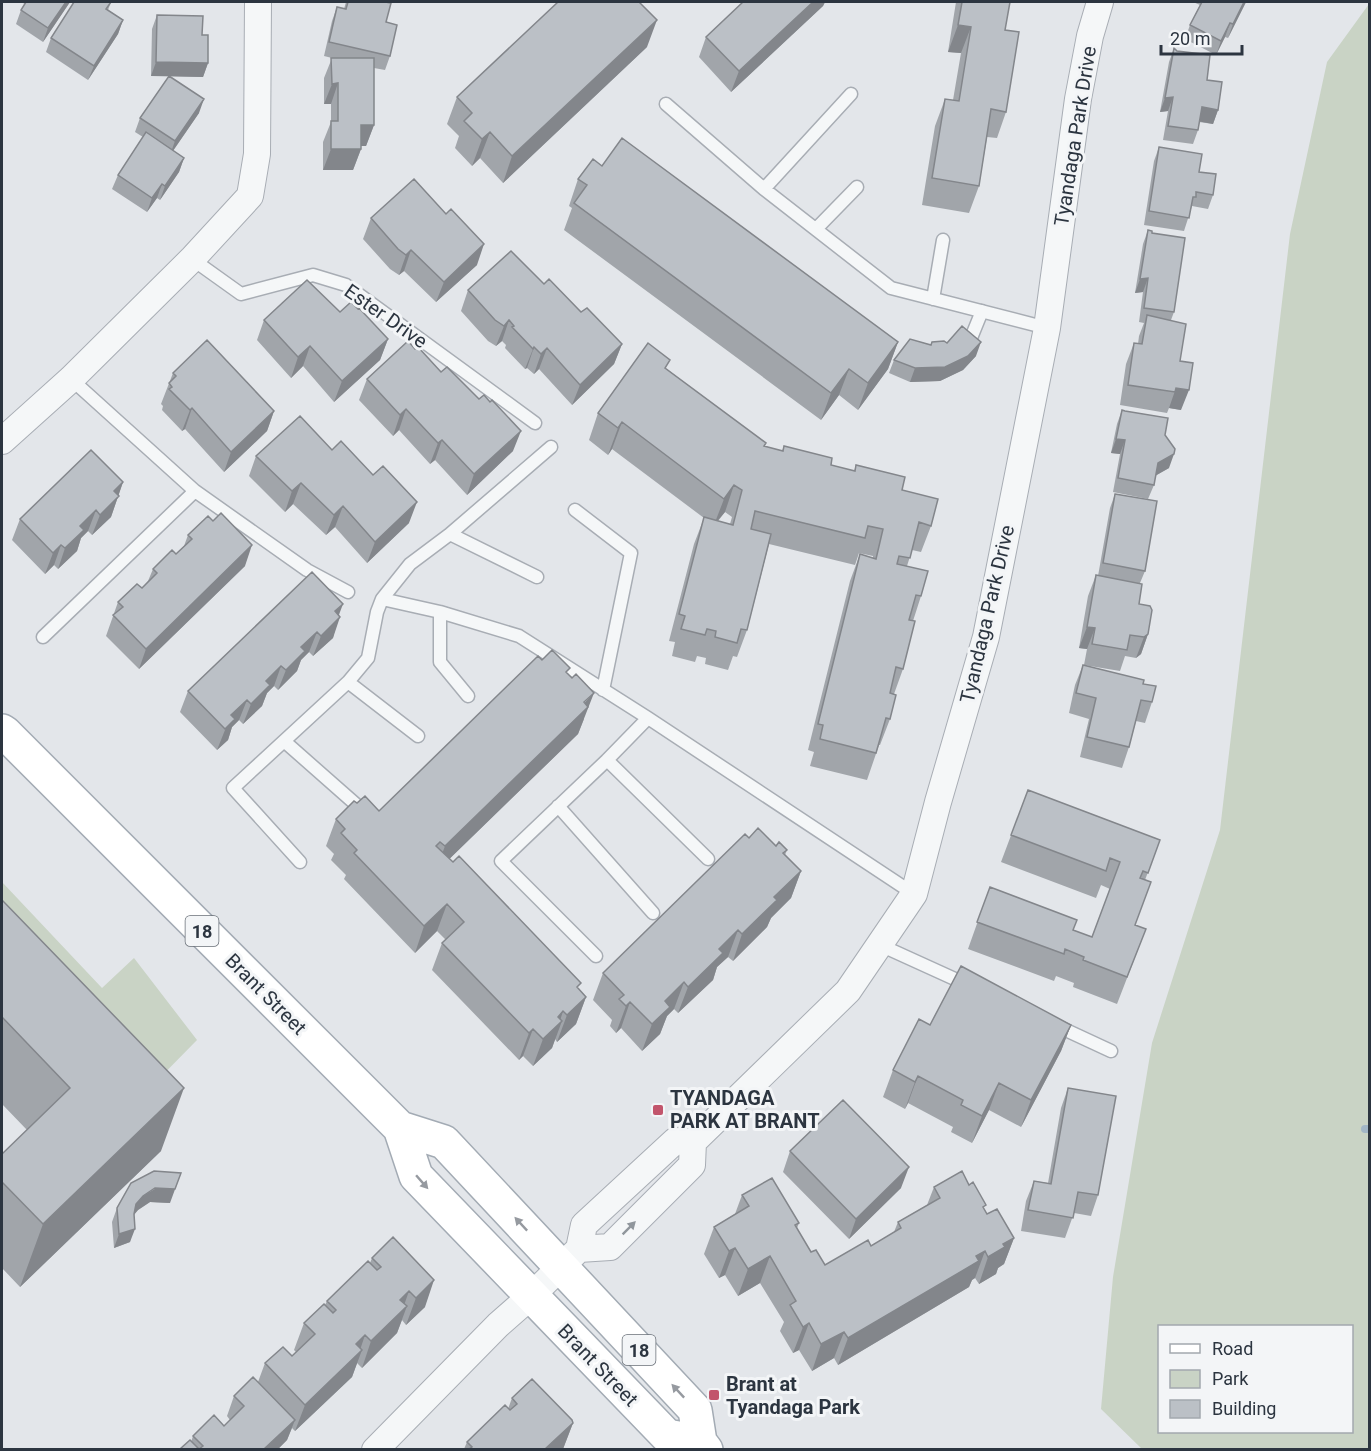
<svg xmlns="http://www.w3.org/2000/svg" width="1371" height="1451" font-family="Roboto,sans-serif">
	<rect width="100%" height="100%" fill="#e3e6ea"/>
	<!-- green -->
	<path fill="#c9d3c5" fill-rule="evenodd" d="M1369,4V1449H1142L1101,1409L1113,1277L1152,1043L1220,830L1290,234L1327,62ZM1160,1326H1352V1432H1160Z
		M2,882L102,988L134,958L197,1040L142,1096L2,947Z"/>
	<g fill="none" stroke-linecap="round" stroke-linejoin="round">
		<!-- stream -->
		<path stroke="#a2b6c6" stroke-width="8" d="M1365,1129H1370"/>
		<defs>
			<path id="lane" d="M666,104L764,189L891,288L1047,328
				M764,189L851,94
				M816,229L857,187
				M192,259L241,294L313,275L346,285L535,423
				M933,299L943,240
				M969,343L982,311
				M71,379L195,491L307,570L348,592
				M575,510L631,553L603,690
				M450,534L537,577
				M382,599L440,612L519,636L648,718L914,894
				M440,612V662L468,696
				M43,637L195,491
				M348,682L418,736
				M648,718L607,760L708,859
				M284,741L360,808
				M558,806L653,913
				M300,862L233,788L348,682L368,658L377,612L382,599L410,564L450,534L551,447
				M880,945L968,985
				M596,956L501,861L607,760
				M1055,1025L1111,1051"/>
			<path id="street" d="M2,441L71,379L192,259L250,196L257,154L258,2
				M579,1249L610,1247L692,1165L693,1142L848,991L914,894L938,802L986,637L1047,328L1078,99L1090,36L1100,2
				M375,1450L498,1325L531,1296L579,1249L584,1225L675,1141L693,1142"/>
			<path id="primary" d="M2,731L5,733L400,1128L416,1176L667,1436L700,1442L706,1450
				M400,1128L444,1142L695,1410L700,1442"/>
		</defs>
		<!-- lane casing -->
		<use href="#lane" stroke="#a8adb4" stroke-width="15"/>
		<!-- street casing -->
		<use href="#street" stroke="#a8adb4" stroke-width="28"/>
		<!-- primary casing -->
		<use href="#primary" stroke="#a3abb4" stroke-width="36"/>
		<!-- lane -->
		<use href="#lane" stroke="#f5f7f8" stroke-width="12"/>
		<!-- street -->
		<use href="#street" stroke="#f5f7f8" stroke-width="26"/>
		<!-- primary -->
		<use href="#primary" stroke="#fff" stroke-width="33"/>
	</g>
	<!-- wall -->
	<path fill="#a1a5aa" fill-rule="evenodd" d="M21,2H70L43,42L16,24L21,10L25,4Z
		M111,2L108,10L123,20L118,34L88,80L46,52L51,38Z
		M346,2H385L390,56L385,70L374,68V125L366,146H361V149L353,170H323V142L331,122V104H324V78L332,58L324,56L332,21L337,7L344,9Z
		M743,2H825L823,6L731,92L699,57L706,37Z
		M956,2H1010L1005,30L1006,112L997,138L987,137L979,186L969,213L922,205L935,126L945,99L953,100L961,53L948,52Z
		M1193,2H1246L1228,38L1225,37L1216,55L1185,39L1190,25L1200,5Z
		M157,15L202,35L208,63L203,77L169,76L199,113L173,151L184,158L179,172L160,200L157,198L147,212L112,189L118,175L143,137L135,132L140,118L169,76H151L152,29Z
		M647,47L503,183L480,158L472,166L455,148L459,136L447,124L457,97Z
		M1174,48L1207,80L1218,110L1213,124L1199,122L1198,130L1193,144L1163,140L1168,111L1160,112L1169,62Z
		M1159,147L1199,172L1213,195L1208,209L1192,206L1184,231L1144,225L1154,161Z
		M602,166L898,342L888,369L858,410L839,395L821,420L564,230L572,208L569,206L578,179Z
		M371,218L477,265L436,302L404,271L399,275L390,269L363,239Z
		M1148,230L1152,233L1174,312L1171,320L1180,361L1181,410L1169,408L1167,413L1120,405L1126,364L1134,343L1138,344L1139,336L1144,323L1139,322L1143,292L1135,293L1143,244Z
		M544,284L622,344L614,364L572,405L539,369L534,374L527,368L525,369L505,348L506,345L502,341L496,346L488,341L461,311L468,290Z
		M358,309L388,339L380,360L334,402L303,366L291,378L257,340L264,320L340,312Z
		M931,345L976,356L963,370L940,381L910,382L889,373L894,360Z
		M667,369L764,446L782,451L784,446L831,465L854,471L856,465L902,490L931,526L921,552L912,550L907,566L921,596L913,621L903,669L894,694L890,719L880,745H879L867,780L810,766L814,752L808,750L850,581L860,554L873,558V556L859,553L855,565L769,544L747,630L737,657L733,656L728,670L705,664L706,658L697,656L695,662L672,656L675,642L669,641L694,544L704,518L612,449L608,455L589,440L598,413ZM725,512L732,517L730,524L718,521Z
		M173,373L274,411L267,431L224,472L185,429L182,431L162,410L163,406L161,404Z
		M367,379L513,451L467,495L435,460L430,464L399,430L393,436L359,400Z
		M1122,410L1165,435L1169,468L1155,476L1154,485L1148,499L1113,492L1120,454L1111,453L1117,424Z
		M332,450L409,523L367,563L335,527L326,535L293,504L285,512L249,476L256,456Z
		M123,482L111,517L92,535L88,531L81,538L77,551L58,569L54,565L45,574L12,540L20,519Z
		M1115,494L1145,571L1140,583L1139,604L1148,634L1141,654L1136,658L1125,656L1120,671L1084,665L1087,649L1079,648L1088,596L1096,575L1098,576L1110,508Z
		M188,535L245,566L139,669L106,636L118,602L142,588L148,581L153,569L176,554L184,546Z
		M338,615L333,638L313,656L309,652L301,660L297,671L278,690L274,686L267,693L262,706L243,724L239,720L232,727L228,740L217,750L180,712L188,691Z
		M542,660L568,674L584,719L578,734L449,859L586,997L576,1024L557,1042L555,1039L552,1048L533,1066L523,1056L519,1060L432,970L442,943L446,940L437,931L415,953L344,879L346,875L331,860L334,854L326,846L336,819L357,803L379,811Z
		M1083,665L1143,684L1152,702L1145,723L1136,721L1129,747L1122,768L1080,757L1089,719L1069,713L1075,685Z
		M1028,790L1160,840L1145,880L1135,925L1146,929L1117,1004L1073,987L1074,983L1056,976L1054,981L968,949L990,887L1073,930L1092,937L1110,889L1101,885L1096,898L1001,862Z
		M749,838L787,850L785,855L801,871L791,898L771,918L767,927L733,961L728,957L717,967L713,980L678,1013L674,1009L667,1016L660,1034L642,1051L621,1028L616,1033L610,1026L612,1020L593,1000L603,973Z
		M2,900L161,1151L20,1287L2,1268V1154L27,1130L2,1104Z
		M930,1025H1071L1061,1051L1021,1127L989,1110L972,1143L951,1132L953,1127L908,1103L905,1109L883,1097L893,1070Z
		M1068,1088L1098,1195L1091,1216L1074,1213L1065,1238L1021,1231L1026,1201L1034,1181L1048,1183L1061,1108Z
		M790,1151L901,1188L849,1239L783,1172Z
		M131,1183L170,1203L150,1202L138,1210L134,1215L130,1242L114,1248L112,1222L117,1208Z
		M934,1187L984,1210L987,1214L1014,1238L1004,1264L998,1268L996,1274L979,1284L975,1278L972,1280L969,1287L838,1365L834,1358L812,1371L799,1350L793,1353L780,1331L784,1322L760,1283L738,1296L725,1275L719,1278L704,1254L714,1227L735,1214L742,1195L799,1223L797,1228L811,1252L825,1265L871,1246L894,1232L898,1222L927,1205Z
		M393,1237L425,1307L406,1325L402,1320L397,1333L362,1368L357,1363L352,1377L295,1431L292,1428L287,1440L278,1449H180L191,1442L193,1436L224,1426L230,1420L227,1416L234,1396L258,1382L265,1363L292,1356L296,1352L294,1350L304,1323L325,1305L327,1301L370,1263L372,1258Z
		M512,1398L573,1423L563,1449H464L467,1442L508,1409Z"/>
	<!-- shaded-wall -->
	<path fill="#83868b" d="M66,2H70L43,42L48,28Z
		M813,2H825L823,6L731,92L739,71Z
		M1244,2H1246L1228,38L1233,24Z
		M123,20L118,34L88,80L94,66Z
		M657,20L647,47L503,183L512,156Z
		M1230,23L1225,37L1216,55L1221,41Z
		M958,25L971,27L961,53L948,52Z
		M156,62L208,63L203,77L151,76Z
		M338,83L331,104H324L332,84Z
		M1173,97L1168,111L1160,112L1165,98Z
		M204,99L199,113L170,155L175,141Z
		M1202,107L1218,110L1213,124L1197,121Z
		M361,125H374L366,146H354Z
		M490,132L480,158L472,166L482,139Z
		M331,149H361L353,170H323Z
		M184,158L179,172L160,200L165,186Z
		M162,184L157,198L147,212L152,198Z
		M484,244L477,265L436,302L444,282Z
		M411,250L404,271L399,275L406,255Z
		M1148,278L1143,292L1135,293L1140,279Z
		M509,320L502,341L496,346L504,326Z
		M388,339L380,360L334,402L342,381Z
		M898,342L888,369L858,410L868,383Z
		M981,342L976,356L963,370L940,381L910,382L915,368Z
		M622,344L614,364L572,405L580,385Z
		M310,346L303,366L291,378L298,357Z
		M534,347L527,368L525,369L533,349Z
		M547,348L539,369L534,374L541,354Z
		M849,369L839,395L821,420L831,393Z
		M1176,388L1189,390L1181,410L1169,408Z
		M192,408L185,429L182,431L190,410Z
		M406,409L399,430L393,436L400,415Z
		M274,411L267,431L224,472L231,452Z
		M622,422L612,449L608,455L618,428Z
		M521,431L513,451L467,495L474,474Z
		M1116,439L1125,440L1120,454L1111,453Z
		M442,440L435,460L430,464L438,443Z
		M1174,454L1169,468L1153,477L1158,463Z
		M123,482L111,517L92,535L100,515L114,491Z
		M301,483L293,504L285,512L292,491Z
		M734,485L725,512L714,525L724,499Z
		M417,502L409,523L367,563L375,542Z
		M343,506L335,527L326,535L334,515Z
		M96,510L88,531L81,538L77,551L58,569L65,548L80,526Z
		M61,545L54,565L45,574L53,553Z
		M252,545L245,566L139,669L146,649Z
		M343,604L337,620L340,617L333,638L313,656L321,636L335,611Z
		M1087,627L1095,628L1087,649L1079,648Z
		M317,632L309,652L301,660L297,671L278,690L286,670L301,647Z
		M1148,634L1141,654L1136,658L1144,637Z
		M281,666L274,686L267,693L262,706L243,724L251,704L266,681Z
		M594,693L578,734L435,873L445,846Z
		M247,700L239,720L232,727L228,740L217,750L231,715Z
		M801,871L791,898L771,918L767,927L733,961L742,934L774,897Z
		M447,904L437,931L415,953L424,926Z
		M738,930L728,957L717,967L713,980L678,1013L688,987L719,949Z
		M684,982L674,1009L667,1016L660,1034L642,1051L652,1024L665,1001Z
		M586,997L576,1024L557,1042L567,1015Z
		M630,1002L621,1028L616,1033L626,1006Z
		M563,1011L559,1024L562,1021L552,1048L533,1066L543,1039L558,1017Z
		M1071,1025L1061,1051L1021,1127L1031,1100Z
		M533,1029L523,1056L519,1060L529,1033Z
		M918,1076L908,1103L905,1109L915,1082Z
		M999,1083L989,1110L972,1143L982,1116Z
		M184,1088L161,1151L20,1287L43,1224Z
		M909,1167L901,1188L849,1239L856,1219Z
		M181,1173L170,1203L150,1202L138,1210L131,1218L136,1204L143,1196Z
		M135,1229L130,1242L114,1248L119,1234Z
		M1014,1238L1004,1264L998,1268L996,1274L979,1284L988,1257L1003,1244Z
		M735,1248L725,1275L719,1278L729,1251Z
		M985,1251L975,1278L972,1280L969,1287L838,1365L848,1338Z
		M770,1256L760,1283L738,1296L748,1269Z
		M434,1280L425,1307L406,1325L416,1298Z
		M409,1291L402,1311L407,1306L397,1333L362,1368L371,1341L400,1300Z
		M809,1323L799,1350L793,1353L803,1327Z
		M844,1332L834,1358L812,1371L821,1344Z
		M365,1335L359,1353L362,1350L352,1377L295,1431L305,1405L356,1344Z
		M295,1420L287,1440L278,1449H264Z
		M573,1423L563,1449H545Z"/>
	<!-- building -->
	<path fill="#bbc0c6" stroke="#83868b" stroke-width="1.5" d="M26,2H66L48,28L21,10Z
		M74,2H111L106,9L123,20L94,66L51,38Z
		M348,2H385L391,3L386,22L397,25L390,56L329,42L337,7L346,9Z
		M558,2H639L657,20L512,156L490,132L482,139L464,121L472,113L457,97Z
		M743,2H813L739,71L706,37Z
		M962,2H1010L1005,30L1019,32L1006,112L991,109L979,186L932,178L945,99L959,101L971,27L958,25Z
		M1202,2H1244L1233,24L1230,23L1221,41L1190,25Z
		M157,15L203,16L202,35H208V63L156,62Z
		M1174,48L1177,51L1210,55L1207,80L1222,82L1218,110L1202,107L1198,130L1168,126L1173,97L1165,98Z
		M331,58H374V125H361V149H331V121H338V83L332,84Z
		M169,76L204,99L175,141L140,118Z
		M146,132L184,158L165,186L162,184L152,198L118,175Z
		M622,138L898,342L868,383L849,369L831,393L574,203L587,185L578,179L593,159L602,166Z
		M1159,147L1202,154L1199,172L1216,174L1213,195L1196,192V197H1193L1189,218L1149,211Z
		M414,179L446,214L451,209L484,244L444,282L411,250L406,255L398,249L371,218Z
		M1148,230L1152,231V233L1185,238L1174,312L1144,308L1148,278L1140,279Z
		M511,251L544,284L549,279L581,312L587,308L622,344L580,385L547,348L541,354L534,347L533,349L512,327L514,326L509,320L504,326L495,320L468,290Z
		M307,280L340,312L351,302L358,309L359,308L388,339L342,381L310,346L298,357L264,320Z
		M1147,315L1186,324L1180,361L1193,363L1189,390L1176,388L1175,392L1128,385L1134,343L1142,344Z
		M962,326L981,342L968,356L945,367L915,368L894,360L910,339L931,345L932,342L944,341L947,343Z
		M207,340L274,411L231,452L192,408L190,410L169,389L172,387L169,383L176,376L173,373Z
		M408,341L415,349L418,347L441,372L447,367L479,399L484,395L490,402L492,400L521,431L474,474L442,440L438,443L406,409L400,415L367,379Z
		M648,343L670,360L665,368L766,443L764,446L783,451L784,446L832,458L831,465L855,471L856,465L905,477L902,490L938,499L931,526L919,522L910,558L899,556L897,564L928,571L921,596L916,595L909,620L915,621L903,669L896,667L890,693L896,695L890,719L886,718L876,753L820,739L823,725L818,724L860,554L876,559L883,529L868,526L865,538L755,511L751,529L771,534L747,630L741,629L737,643L715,637L716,631L707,629L705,635L681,629L685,616L679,614L704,517L733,525L742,490L734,485L724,499L622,422L618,428L598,413Z
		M1122,410L1125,411L1168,418L1165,435L1175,449L1174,454L1158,463L1154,485L1118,478L1125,440L1116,439Z
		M300,416L332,450L341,441L373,475L383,466L417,502L375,542L343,506L334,515L301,483L292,491L256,456Z
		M91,450L123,482L114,491L119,496L100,515L96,510L80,526L84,530L65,548L61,545L53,553L20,519Z
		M1115,494L1157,501L1145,571L1103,563Z
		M221,513L252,545L146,649L113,615L123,607L118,602L137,584L142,588L157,573L153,569L172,550L176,554L192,539L188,535L208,516L213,521Z
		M312,572L343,604L335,611L340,617L321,636L317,632L301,647L305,651L286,670L281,666L266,681L270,685L251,704L247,700L231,715L235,719L225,729L188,691Z
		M1096,575L1142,584L1139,604L1150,606L1152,610L1148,634L1144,637L1130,635L1127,650L1092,644L1095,628L1087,627Z
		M552,650L570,668L566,672L572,678L576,674L594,693L584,702L588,707L445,846L440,842L436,846L453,862L459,856L581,983L577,987L586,997L567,1015L563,1011L558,1017L562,1021L543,1039L533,1029L529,1033L442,943L464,922L447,904L424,926L354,853L357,850L341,833L345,829L336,819L354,801L357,803L365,796L379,811L538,656L542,660Z
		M1083,665L1144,680L1143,684L1156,686L1152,702L1141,700L1129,747L1087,737L1096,698L1076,693Z
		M1028,790L1160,840L1148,873L1143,871L1140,878L1151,882L1135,925L1146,929L1127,977L1083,960L1084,957L1065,949L1064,954L977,922L990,887L1077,920L1073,930L1092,937L1120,862L1110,858L1106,871L1011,835Z
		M758,828L776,846L779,842L787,850L783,853L801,871L774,897L777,900L742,934L738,930L719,949L723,953L688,987L684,982L665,1001L670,1007L652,1024L630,1002L626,1006L619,999L624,995L603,973L745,834L749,838Z
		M2,900L184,1088L43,1224L2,1182V1154L70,1088L2,1017Z
		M961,966L1071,1025L1031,1100L999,1083L982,1116L961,1105L963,1100L918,1076L915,1082L893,1070L919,1019L930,1025Z
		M1068,1088L1116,1096L1098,1195L1078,1192L1073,1218L1028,1210L1034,1181L1051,1184Z
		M843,1100L909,1167L856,1219L790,1151Z
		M154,1171L181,1173L175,1189L155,1188L143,1196L136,1204L134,1214L135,1229L119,1234L117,1208L131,1183Z
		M962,1171L969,1185L973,1182L986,1205L983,1207L987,1214L997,1209L1014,1238L1003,1244L1005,1247L988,1257L985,1251L976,1256L979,1261L848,1338L844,1332L821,1344L809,1323L803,1327L790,1305L796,1301L770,1256L748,1269L735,1248L729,1251L714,1227L749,1206L742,1195L772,1178L799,1223L795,1225L811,1252L816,1250L825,1265L868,1240L871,1246L901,1228L898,1222L940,1198L934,1187Z
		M393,1237L434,1280L416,1298L409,1291L400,1300L407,1306L371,1341L365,1335L356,1344L362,1350L305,1405L265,1363L283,1347L292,1356L315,1334L304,1323L324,1304L333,1313L336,1310L327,1301L368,1261L377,1270L381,1267L372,1258Z
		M253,1377L295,1420L264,1449H180L190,1440L199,1449L203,1446L193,1436L214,1415L224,1426L244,1406L234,1396Z
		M532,1379L572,1420L573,1423L545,1449H469L472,1447L467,1442L505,1405L510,1410L517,1404L512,1398Z"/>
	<!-- one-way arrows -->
	<defs><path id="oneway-solid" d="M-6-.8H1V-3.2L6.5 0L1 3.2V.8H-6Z" transform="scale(1.5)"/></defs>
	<g fill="#969aa0">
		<use href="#oneway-solid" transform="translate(422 1182) rotate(49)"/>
		<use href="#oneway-solid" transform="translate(521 1224) rotate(-133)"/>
		<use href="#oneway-solid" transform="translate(678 1391) rotate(-133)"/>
	</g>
	<use fill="#90969c" href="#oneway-solid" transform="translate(629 1228) rotate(-45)"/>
	<!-- markers -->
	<g fill="#c2556c" stroke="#f3f5f7" stroke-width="2">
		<rect x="652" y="1104" width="12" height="12" rx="3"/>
		<rect x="708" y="1389" width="12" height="12" rx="3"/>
	</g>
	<g text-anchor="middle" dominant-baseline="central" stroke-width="6" stroke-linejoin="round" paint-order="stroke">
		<!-- shield labels -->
		<g fill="#f3f5f7" stroke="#686f77" stroke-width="1.5">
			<rect x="185.5" y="916" width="33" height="30" rx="4.5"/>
			<rect x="622.5" y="1335" width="33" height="30" rx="4.5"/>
		</g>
		<g font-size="18" font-weight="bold" fill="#2c3540">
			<text x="202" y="931">18</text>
			<text x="639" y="1350">18</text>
		</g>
		<!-- street labels -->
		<g font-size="20" fill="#2c3540" stroke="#f3f5f7">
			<text transform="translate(1075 136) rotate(-81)">Tyandaga Park Drive</text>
			<text transform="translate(386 316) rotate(35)">Ester Drive</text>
			<text transform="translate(987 614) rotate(-77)">Tyandaga Park Drive</text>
			<text transform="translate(266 994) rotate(45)">Brant Street</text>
			<text transform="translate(598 1365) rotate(46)">Brant Street</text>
		</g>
		<!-- poi labels -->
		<g font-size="20" font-weight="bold" fill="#2c3540" stroke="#f3f5f7" text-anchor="start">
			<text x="670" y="1098">TYANDAGA<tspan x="670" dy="23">PARK AT BRANT</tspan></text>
			<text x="726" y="1384">Brant at<tspan x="726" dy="23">Tyandaga Park</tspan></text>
		</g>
	</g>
	<!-- border -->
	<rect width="1371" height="1451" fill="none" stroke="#2c3540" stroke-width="6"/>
	<!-- legend -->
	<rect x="1158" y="1325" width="195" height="108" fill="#f3f5f7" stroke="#a3a8ae" stroke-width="1.5"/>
	<rect x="1170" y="1344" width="30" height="9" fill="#ffffff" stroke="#a3a8ae" stroke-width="1.5"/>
	<text x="1212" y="1355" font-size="18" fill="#2c3540">Road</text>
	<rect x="1170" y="1370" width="30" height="18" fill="#c9d3c5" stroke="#a3a8ae" stroke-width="1.5"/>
	<text x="1212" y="1385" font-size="18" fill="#2c3540">Park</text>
	<rect x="1170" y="1400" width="30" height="18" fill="#bbc0c6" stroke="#a3a8ae" stroke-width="1.5"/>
	<text x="1212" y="1415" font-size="18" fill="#2c3540">Building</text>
	<!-- scale -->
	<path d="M1161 45v9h81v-9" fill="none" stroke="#2c3540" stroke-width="3"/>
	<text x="1170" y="45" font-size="18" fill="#2c3540" stroke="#f3f5f7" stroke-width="4.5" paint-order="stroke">20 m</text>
</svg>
